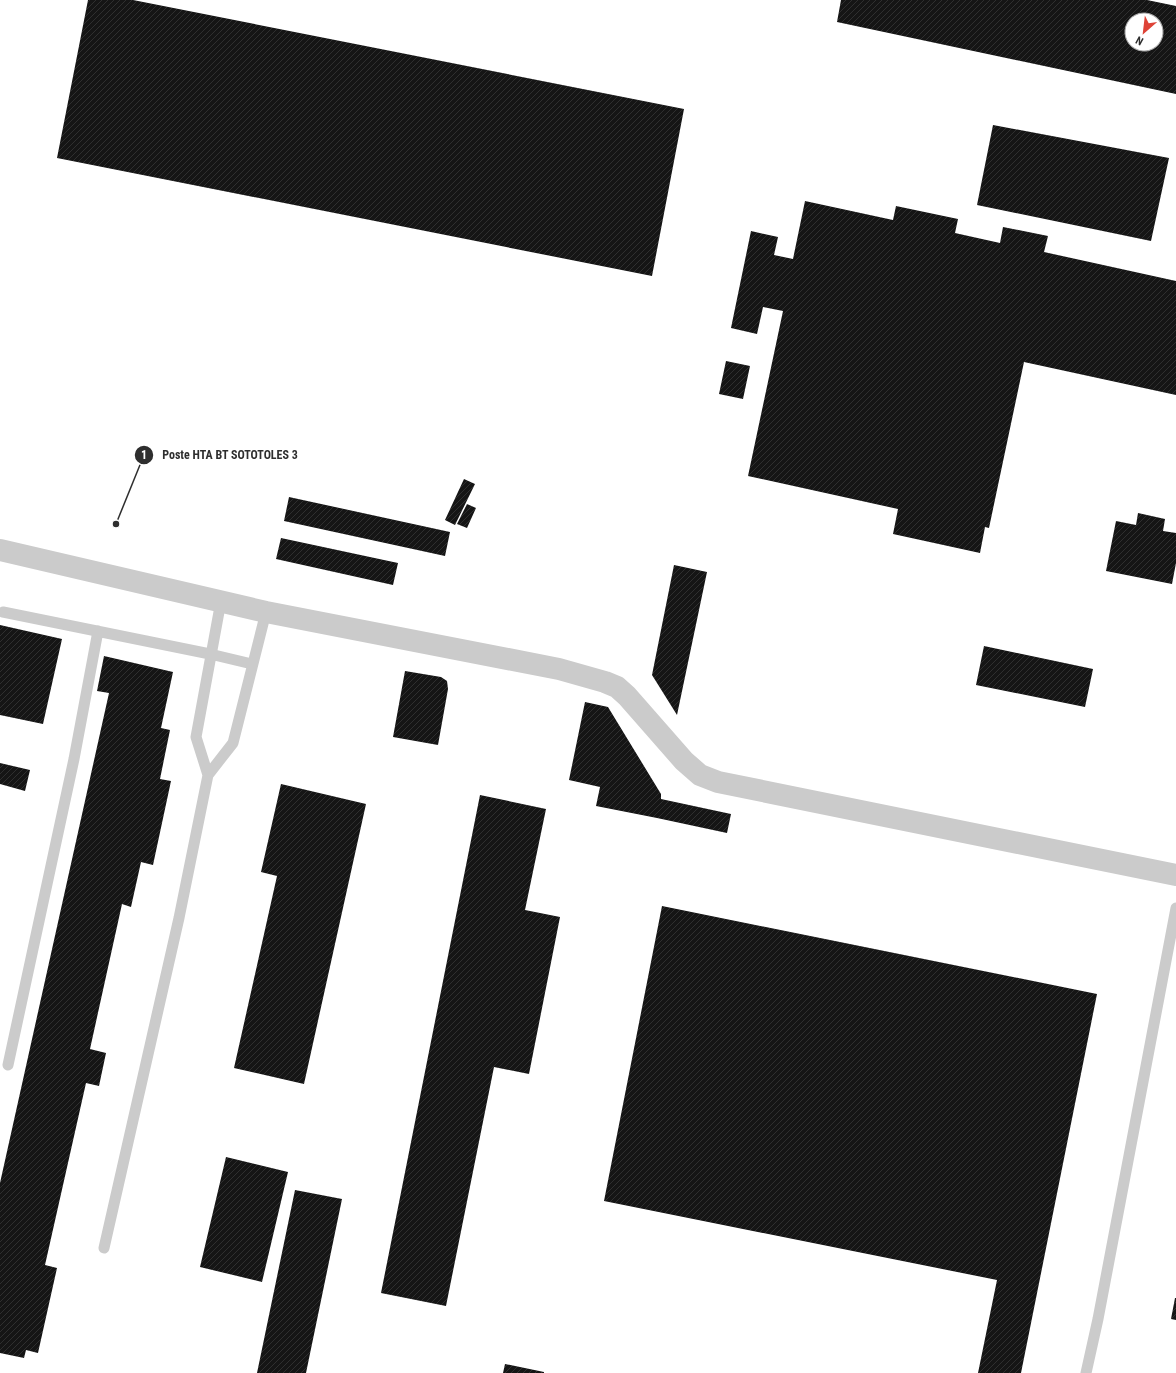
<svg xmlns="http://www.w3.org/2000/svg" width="1176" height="1373" font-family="'Roboto Condensed',sans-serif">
	<defs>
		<pattern id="building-hatch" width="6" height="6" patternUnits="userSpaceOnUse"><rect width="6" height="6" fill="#151515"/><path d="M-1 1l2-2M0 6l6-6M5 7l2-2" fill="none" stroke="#2f2f2f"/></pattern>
	</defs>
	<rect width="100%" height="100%" fill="#fff"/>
	<!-- building -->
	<path fill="url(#building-hatch)" fill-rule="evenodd" d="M88,0H133L684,109L652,276L57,158Z
		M841,0H1147L1176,6V94L837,22ZM1132,20H1156V44H1132Z
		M993,125L1169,158L1151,241L977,205Z
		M805,201L893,220L896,206L958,219L955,233L1000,243L1003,227L1048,236L1044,252L1176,281V395L1024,362L989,528L985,527L980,553L893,534L898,509L748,476L783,311L763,307L757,334L731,328L751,231L778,237L774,255L793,259Z
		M726,361L750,366L743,399L719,394Z
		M464,479L475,484L455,525L445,520Z
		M289,497L450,532L445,556L284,521Z
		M467,504L476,508L467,528L457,524Z
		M1138,513L1165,519L1163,531L1176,533V563L1172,584L1106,571L1116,521L1136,525Z
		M281,538L398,563L393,585L276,559Z
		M674,565L707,572L677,715L652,675Z
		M0,625L62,639L43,724L0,715Z
		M984,646L1093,669L1085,707L976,685Z
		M104,656L173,672L161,728L170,730L160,779L171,781L153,865L141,862L131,907L122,904L90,1049L106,1053L99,1086L86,1083L45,1265L57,1268L38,1353L26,1350L24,1358L0,1353V1183L109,693L97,691Z
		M405,671L441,677L447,681L448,689L438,745L393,737Z
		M585,702L608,707L661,794V799L731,814L727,833L657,818L596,806L600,787L569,780Z
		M0,763L30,770L25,791L0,784Z
		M281,784L366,804L304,1084L234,1068L277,876L261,872Z
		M480,795L546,809L525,910L560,917L529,1074L494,1067L446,1306L381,1293Z
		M662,906L1097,994L1021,1373H978L997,1280L604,1201Z
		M226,1157L288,1172L262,1282L200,1267Z
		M295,1190L342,1199L306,1373H257Z
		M1175,1298H1176V1320L1171,1319Z
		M505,1364L544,1372V1373H503Z"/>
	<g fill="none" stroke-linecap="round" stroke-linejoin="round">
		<!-- service -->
		<path stroke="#cbcbcb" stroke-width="11" d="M3,612L210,654L252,664
			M208,775L196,737L221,601
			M8,1065L74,759L98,631
			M104,1248L179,918L208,775L233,743L266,612
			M1086,1373L1098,1319L1176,908"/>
		<!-- minor -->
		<path stroke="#cbcbcb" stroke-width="22" d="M0,550L266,612L559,669L605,682L617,687L627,696L684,761L700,775L718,782L1176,875"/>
	</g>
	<!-- callouts -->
	<path fill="none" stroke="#2e2e2e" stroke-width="1.5" d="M116 524L144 455"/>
	<g fill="#2e2e2e" stroke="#fff" stroke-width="1.5">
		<circle cx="116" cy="524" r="4"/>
		<circle cx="144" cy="455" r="10"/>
	</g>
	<g font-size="12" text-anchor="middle" font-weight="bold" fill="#fff">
		<text x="144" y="459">1</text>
	</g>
	<g font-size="12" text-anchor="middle" font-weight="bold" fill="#2e2e2e" stroke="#fff" stroke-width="4" stroke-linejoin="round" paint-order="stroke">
		<text x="230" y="459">Poste HTA BT SOTOTOLES 3</text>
	</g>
	<!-- north arrow -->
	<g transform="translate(1144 32) rotate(208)"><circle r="19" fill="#ffffff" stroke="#ababab"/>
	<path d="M0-3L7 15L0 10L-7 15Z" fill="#de4337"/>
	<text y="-6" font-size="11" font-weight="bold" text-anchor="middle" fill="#2e2e2e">N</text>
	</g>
</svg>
